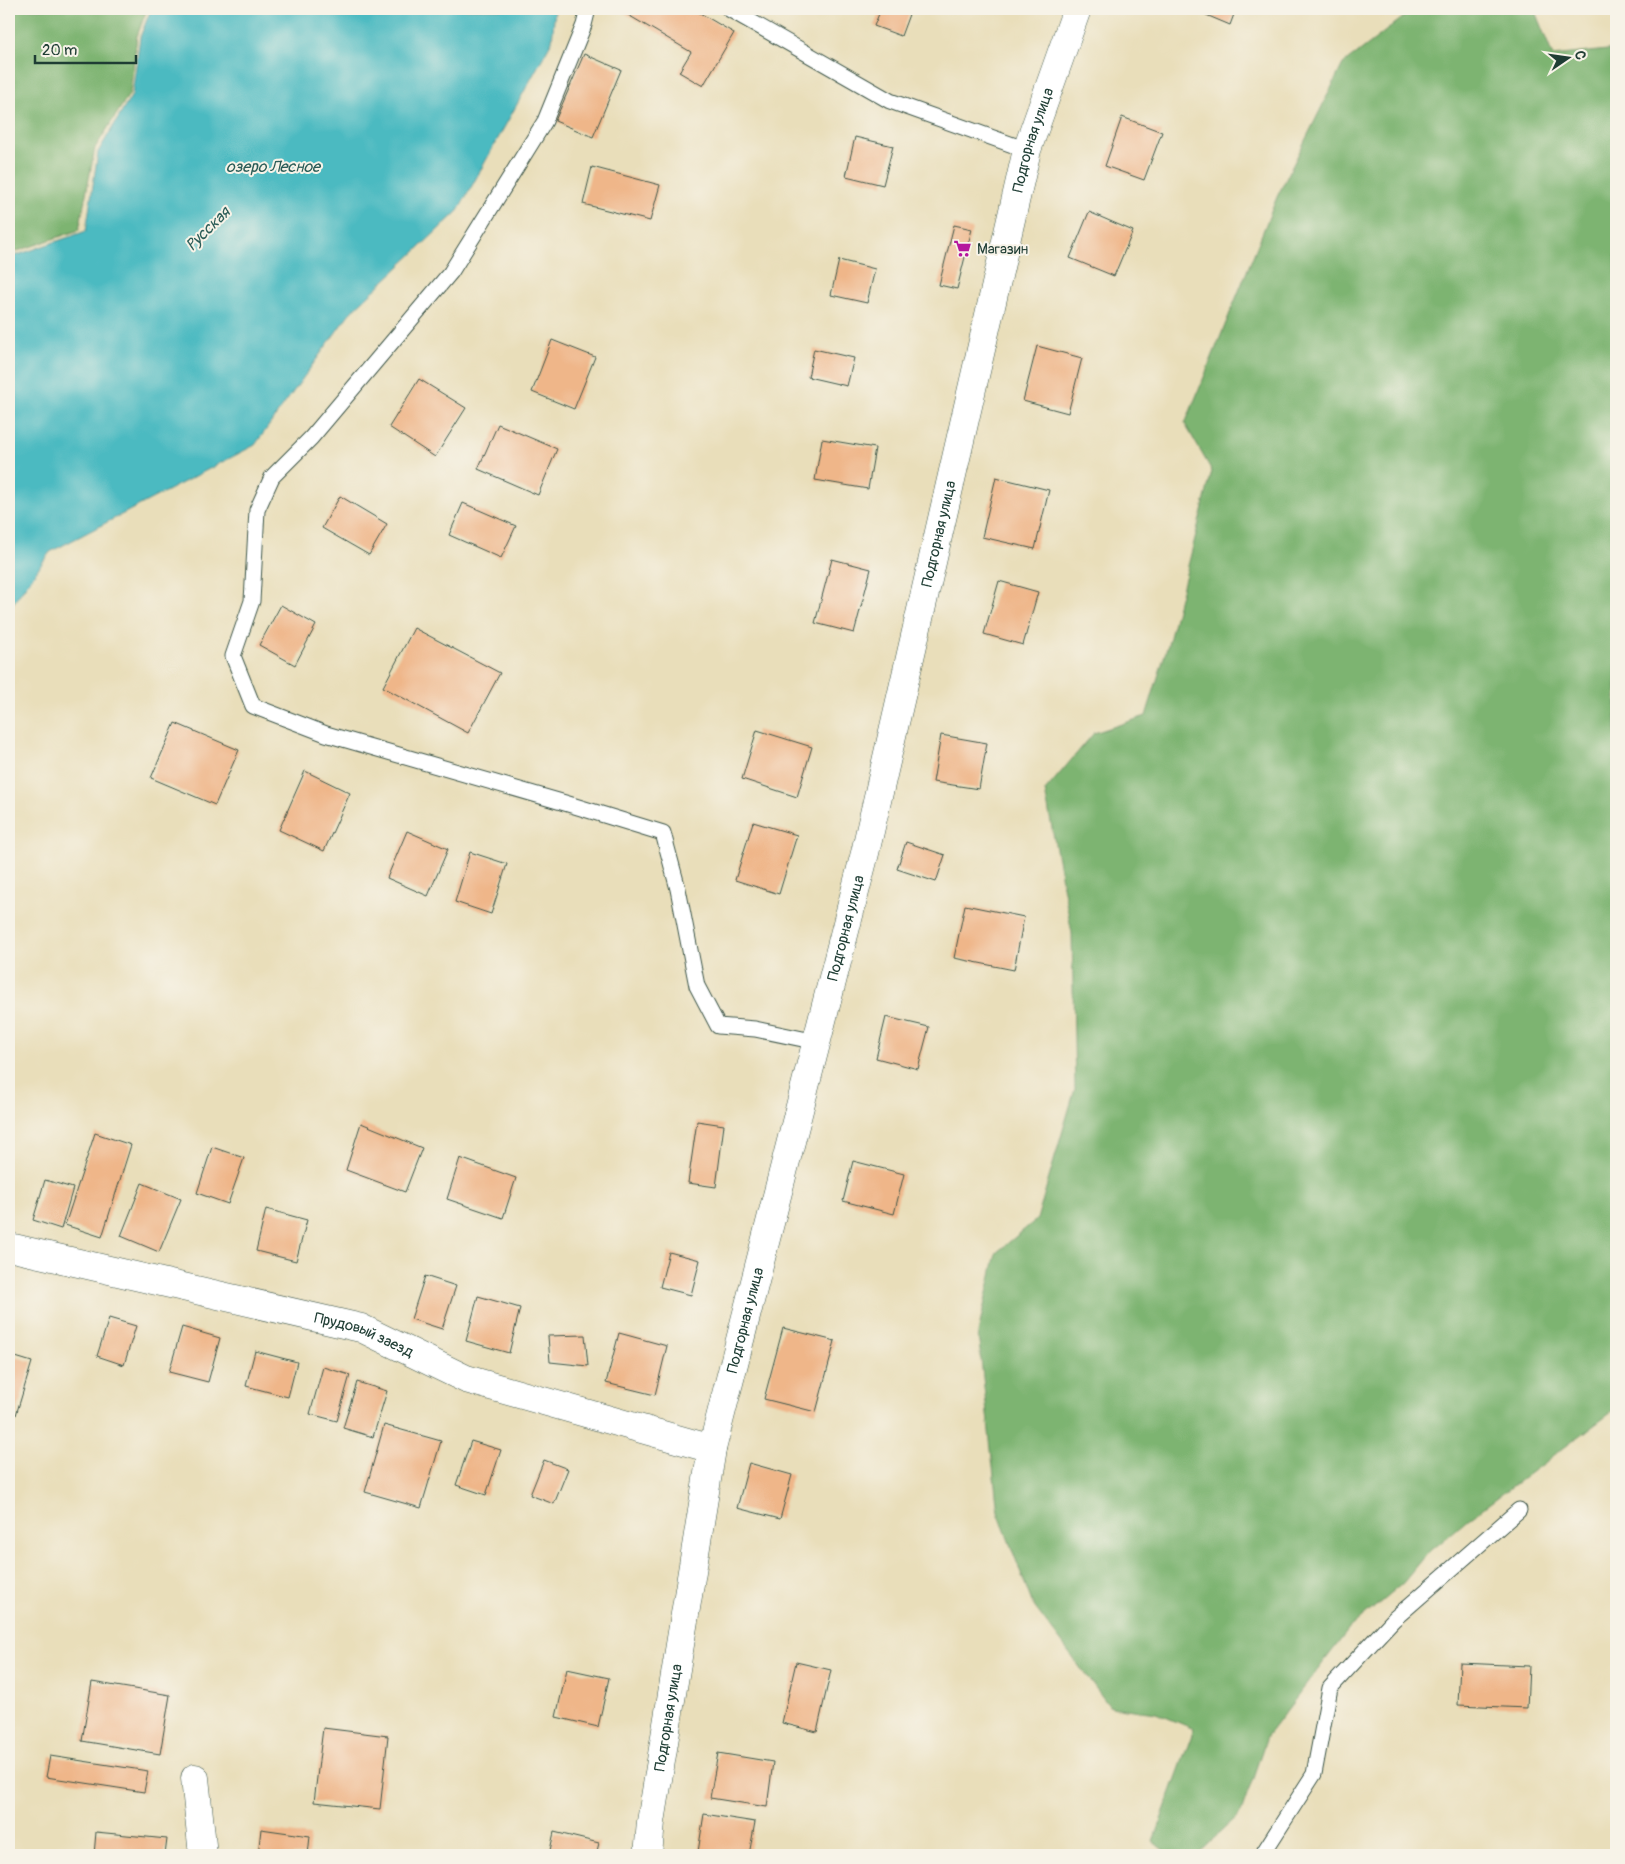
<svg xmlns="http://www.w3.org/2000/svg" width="1625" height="1864" font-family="Pangolin,sans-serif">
	<rect width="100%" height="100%" fill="#f7f3e8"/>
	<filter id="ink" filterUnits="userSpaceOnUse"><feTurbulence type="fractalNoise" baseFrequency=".02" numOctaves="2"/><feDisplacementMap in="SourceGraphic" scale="10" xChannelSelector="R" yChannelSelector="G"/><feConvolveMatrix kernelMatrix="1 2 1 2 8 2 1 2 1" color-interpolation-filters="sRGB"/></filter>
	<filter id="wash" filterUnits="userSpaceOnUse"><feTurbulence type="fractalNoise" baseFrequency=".0096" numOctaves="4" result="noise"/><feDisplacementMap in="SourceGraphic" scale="20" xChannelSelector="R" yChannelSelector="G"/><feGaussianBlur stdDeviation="1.12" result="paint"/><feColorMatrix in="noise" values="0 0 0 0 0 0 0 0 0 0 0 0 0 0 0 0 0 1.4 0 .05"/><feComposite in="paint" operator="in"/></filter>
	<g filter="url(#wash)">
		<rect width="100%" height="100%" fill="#e9deba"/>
		<!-- forest -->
		<path fill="#7db471" stroke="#4e7852" d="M9,9H147L137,36L130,93L95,148L79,230L9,254Z
			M1414,9H1534L1553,56L1616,49V1409L1471,1517L1427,1554L1403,1583L1349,1629L1267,1736L1241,1813L1196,1855H1171L1153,1841L1194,1729L1156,1713L1110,1707L1033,1605L998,1512L978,1333L996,1253L1037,1219L1075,1089L1072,933L1045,791L1094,733L1146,716L1169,641L1212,471L1185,424L1277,197L1343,64Z"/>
		<!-- water -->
		<path fill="#4bbac1" stroke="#357c7a" d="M151,9H555L552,41L458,211L349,314L255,445L50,552L9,609V258L86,231L98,152L132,95L140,37Z"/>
		<g id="blocks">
			<!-- building -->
			<path fill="#efb689" d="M618,9H693L734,33L703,86L679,72L691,52Z
				M881,9H911L901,36L874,26Z
				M1192,9H1236L1230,25Z
				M584,54L621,70L593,137L555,121Z
				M1122,117L1162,132L1144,180L1105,166Z
				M855,137L893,146L883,185L846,176Z
				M592,167L660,185L650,221L583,204Z
				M1089,212L1133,231L1114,276L1070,258Z
				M954,225L972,229L957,289L939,285Z
				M839,260L875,269L867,303L831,295Z
				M552,340L595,357L574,409L532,392Z
				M1037,346L1082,358L1068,413L1023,401Z
				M814,349L854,358L847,386L808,377Z
				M419,379L466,408L435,457L389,427Z
				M498,424L557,449L538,495L478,469Z
				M822,439L875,448L868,489L815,480Z
				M996,477L1049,490L1035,549L982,537Z
				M340,496L387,524L369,555L322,528Z
				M463,503L516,526L501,558L449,535Z
				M832,559L871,569L854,633L815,623Z
				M999,581L1038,592L1023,645L984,634Z
				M281,605L316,625L295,665L259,645Z
				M414,628L500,673L468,733L383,687Z
				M175,723L239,750L215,805L151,778Z
				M757,730L812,747L797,797L742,779Z
				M941,735L987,743L979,789L933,782Z
				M305,771L350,793L324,851L279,830Z
				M753,822L797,835L779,894L735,880Z
				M407,831L448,849L428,896L387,878Z
				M906,842L945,855L936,882L897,869Z
				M470,852L507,864L491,914L455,902Z
				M965,905L1024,917L1014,970L954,958Z
				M886,1017L929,1027L918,1069L876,1058Z
				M697,1121L724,1125L716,1187L688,1183Z
				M361,1123L422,1148L405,1192L346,1170Z
				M95,1133L131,1145L102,1237L65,1225Z
				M212,1147L244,1158L228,1204L197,1193Z
				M460,1158L516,1178L503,1218L447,1199Z
				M853,1161L904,1174L894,1214L843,1201Z
				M45,1180L73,1188L61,1229L33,1220Z
				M142,1183L181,1199L159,1252L121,1236Z
				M266,1209L307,1220L296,1261L256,1251Z
				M669,1252L700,1260L691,1295L660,1287Z
				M425,1276L456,1286L442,1329L411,1319Z
				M478,1296L520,1308L509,1353L466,1341Z
				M109,1318L136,1326L124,1365L97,1356Z
				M182,1327L220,1338L208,1382L169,1372Z
				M783,1328L835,1341L816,1412L764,1399Z
				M619,1333L667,1346L655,1395L606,1383Z
				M585,1335L588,1366L550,1362L548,1336Z
				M255,1351L297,1362L288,1397L246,1386Z
				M9,1355L32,1362L16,1415L9,1412Z
				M323,1367L350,1375L337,1421L310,1414Z
				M357,1382L387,1391L373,1437L343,1428Z
				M384,1425L441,1441L421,1508L365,1492Z
				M471,1441L501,1450L486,1495L456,1485Z
				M544,1460L568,1469L554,1504L530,1495Z
				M749,1463L792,1475L780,1519L737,1508Z
				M796,1662L831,1670L817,1732L782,1723Z
				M1460,1663L1529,1666L1527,1708L1458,1705Z
				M567,1669L609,1678L598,1727L556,1717Z
				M92,1682L170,1695L160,1754L82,1741Z
				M323,1728L388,1736L380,1809L314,1802Z
				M718,1753L773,1762L767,1807L710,1798Z
				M50,1756L148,1771L144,1792L46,1777Z
				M704,1814L755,1822L749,1855H717L698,1852Z
				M261,1829L310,1836L308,1855H258Z
				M96,1832L167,1839L165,1855H94Z
				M554,1832L599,1843L596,1855H549Z"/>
		</g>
	</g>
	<g filter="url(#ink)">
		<use href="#blocks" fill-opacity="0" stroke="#3d5548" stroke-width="1"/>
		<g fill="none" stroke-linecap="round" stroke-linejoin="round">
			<defs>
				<path id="lane" d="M588,9L584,25L545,121L451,272L311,438L272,477L257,510L252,601L233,656L253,706L326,734L565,803L663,833L678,889L697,986L718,1026L755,1029L817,1042
					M729,9L890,101L1027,150
					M1262,1855L1314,1774L1330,1688L1394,1619L1519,1510"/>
				<g id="street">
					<path id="s1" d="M9,1247L361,1328L466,1379L712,1449"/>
					<path d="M195,1778L203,1855"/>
					<path id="s2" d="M648,1855L651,1822L712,1449L865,853L1027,150L1077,9"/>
				</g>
			</defs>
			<!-- lane casing -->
			<use href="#lane" stroke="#3d5548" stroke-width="17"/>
			<!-- street casing -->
			<use href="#street" stroke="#3d5548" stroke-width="29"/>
			<!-- lane -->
			<use href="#lane" stroke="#fff" stroke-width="15"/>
			<!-- street -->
			<use href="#street" stroke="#fff" stroke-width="28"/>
		</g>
	</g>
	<!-- icons -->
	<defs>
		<symbol id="supermarket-bare" viewBox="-9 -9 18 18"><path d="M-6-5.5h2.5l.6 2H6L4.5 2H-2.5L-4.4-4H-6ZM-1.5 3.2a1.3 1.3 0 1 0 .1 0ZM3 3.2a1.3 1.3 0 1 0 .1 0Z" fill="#b5179e" stroke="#f7f3e8" stroke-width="2.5" paint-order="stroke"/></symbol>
	</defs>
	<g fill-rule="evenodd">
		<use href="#supermarket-bare" x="950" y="236" width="25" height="25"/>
	</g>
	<g text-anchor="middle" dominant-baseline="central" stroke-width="4" stroke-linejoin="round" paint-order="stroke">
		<!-- street labels -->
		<g font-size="15" fill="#1f3d34" stroke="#f7f3e8">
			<text stroke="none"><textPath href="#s2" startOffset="1759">Подгорная улица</textPath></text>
			<text stroke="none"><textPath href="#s2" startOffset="1354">Подгорная улица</textPath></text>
			<text stroke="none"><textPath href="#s2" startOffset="949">Подгорная улица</textPath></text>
			<text stroke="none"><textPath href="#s2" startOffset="544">Подгорная улица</textPath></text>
			<text stroke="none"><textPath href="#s1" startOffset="366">Прудовый заезд</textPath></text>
			<text stroke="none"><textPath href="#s2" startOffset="139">Подгорная улица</textPath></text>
		</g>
		<!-- poi labels -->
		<g font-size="15" fill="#1f3d34" stroke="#f7f3e8" text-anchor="start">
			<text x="977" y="249">Магазин</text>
		</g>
		<!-- water labels -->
		<g font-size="16" font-style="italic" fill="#2a5c57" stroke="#f7f3e8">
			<text x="273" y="167">озеро Лесное</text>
			<text transform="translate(208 229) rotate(-45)">Русская</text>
		</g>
	</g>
	<!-- margin -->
	<rect width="1625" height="1864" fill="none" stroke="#f7f3e8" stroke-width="30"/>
	<!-- north arrow -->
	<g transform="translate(1568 58) rotate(77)" stroke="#f7f3e8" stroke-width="4" paint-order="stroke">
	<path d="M0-4L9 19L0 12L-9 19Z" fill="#1f3d34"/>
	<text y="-8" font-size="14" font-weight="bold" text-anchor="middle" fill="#1f3d34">С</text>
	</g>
	<!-- scale -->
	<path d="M35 55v8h101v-8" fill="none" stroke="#1f3d34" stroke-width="2.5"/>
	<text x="42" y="55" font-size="15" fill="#1f3d34" stroke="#f7f3e8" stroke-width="4" paint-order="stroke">20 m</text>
</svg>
